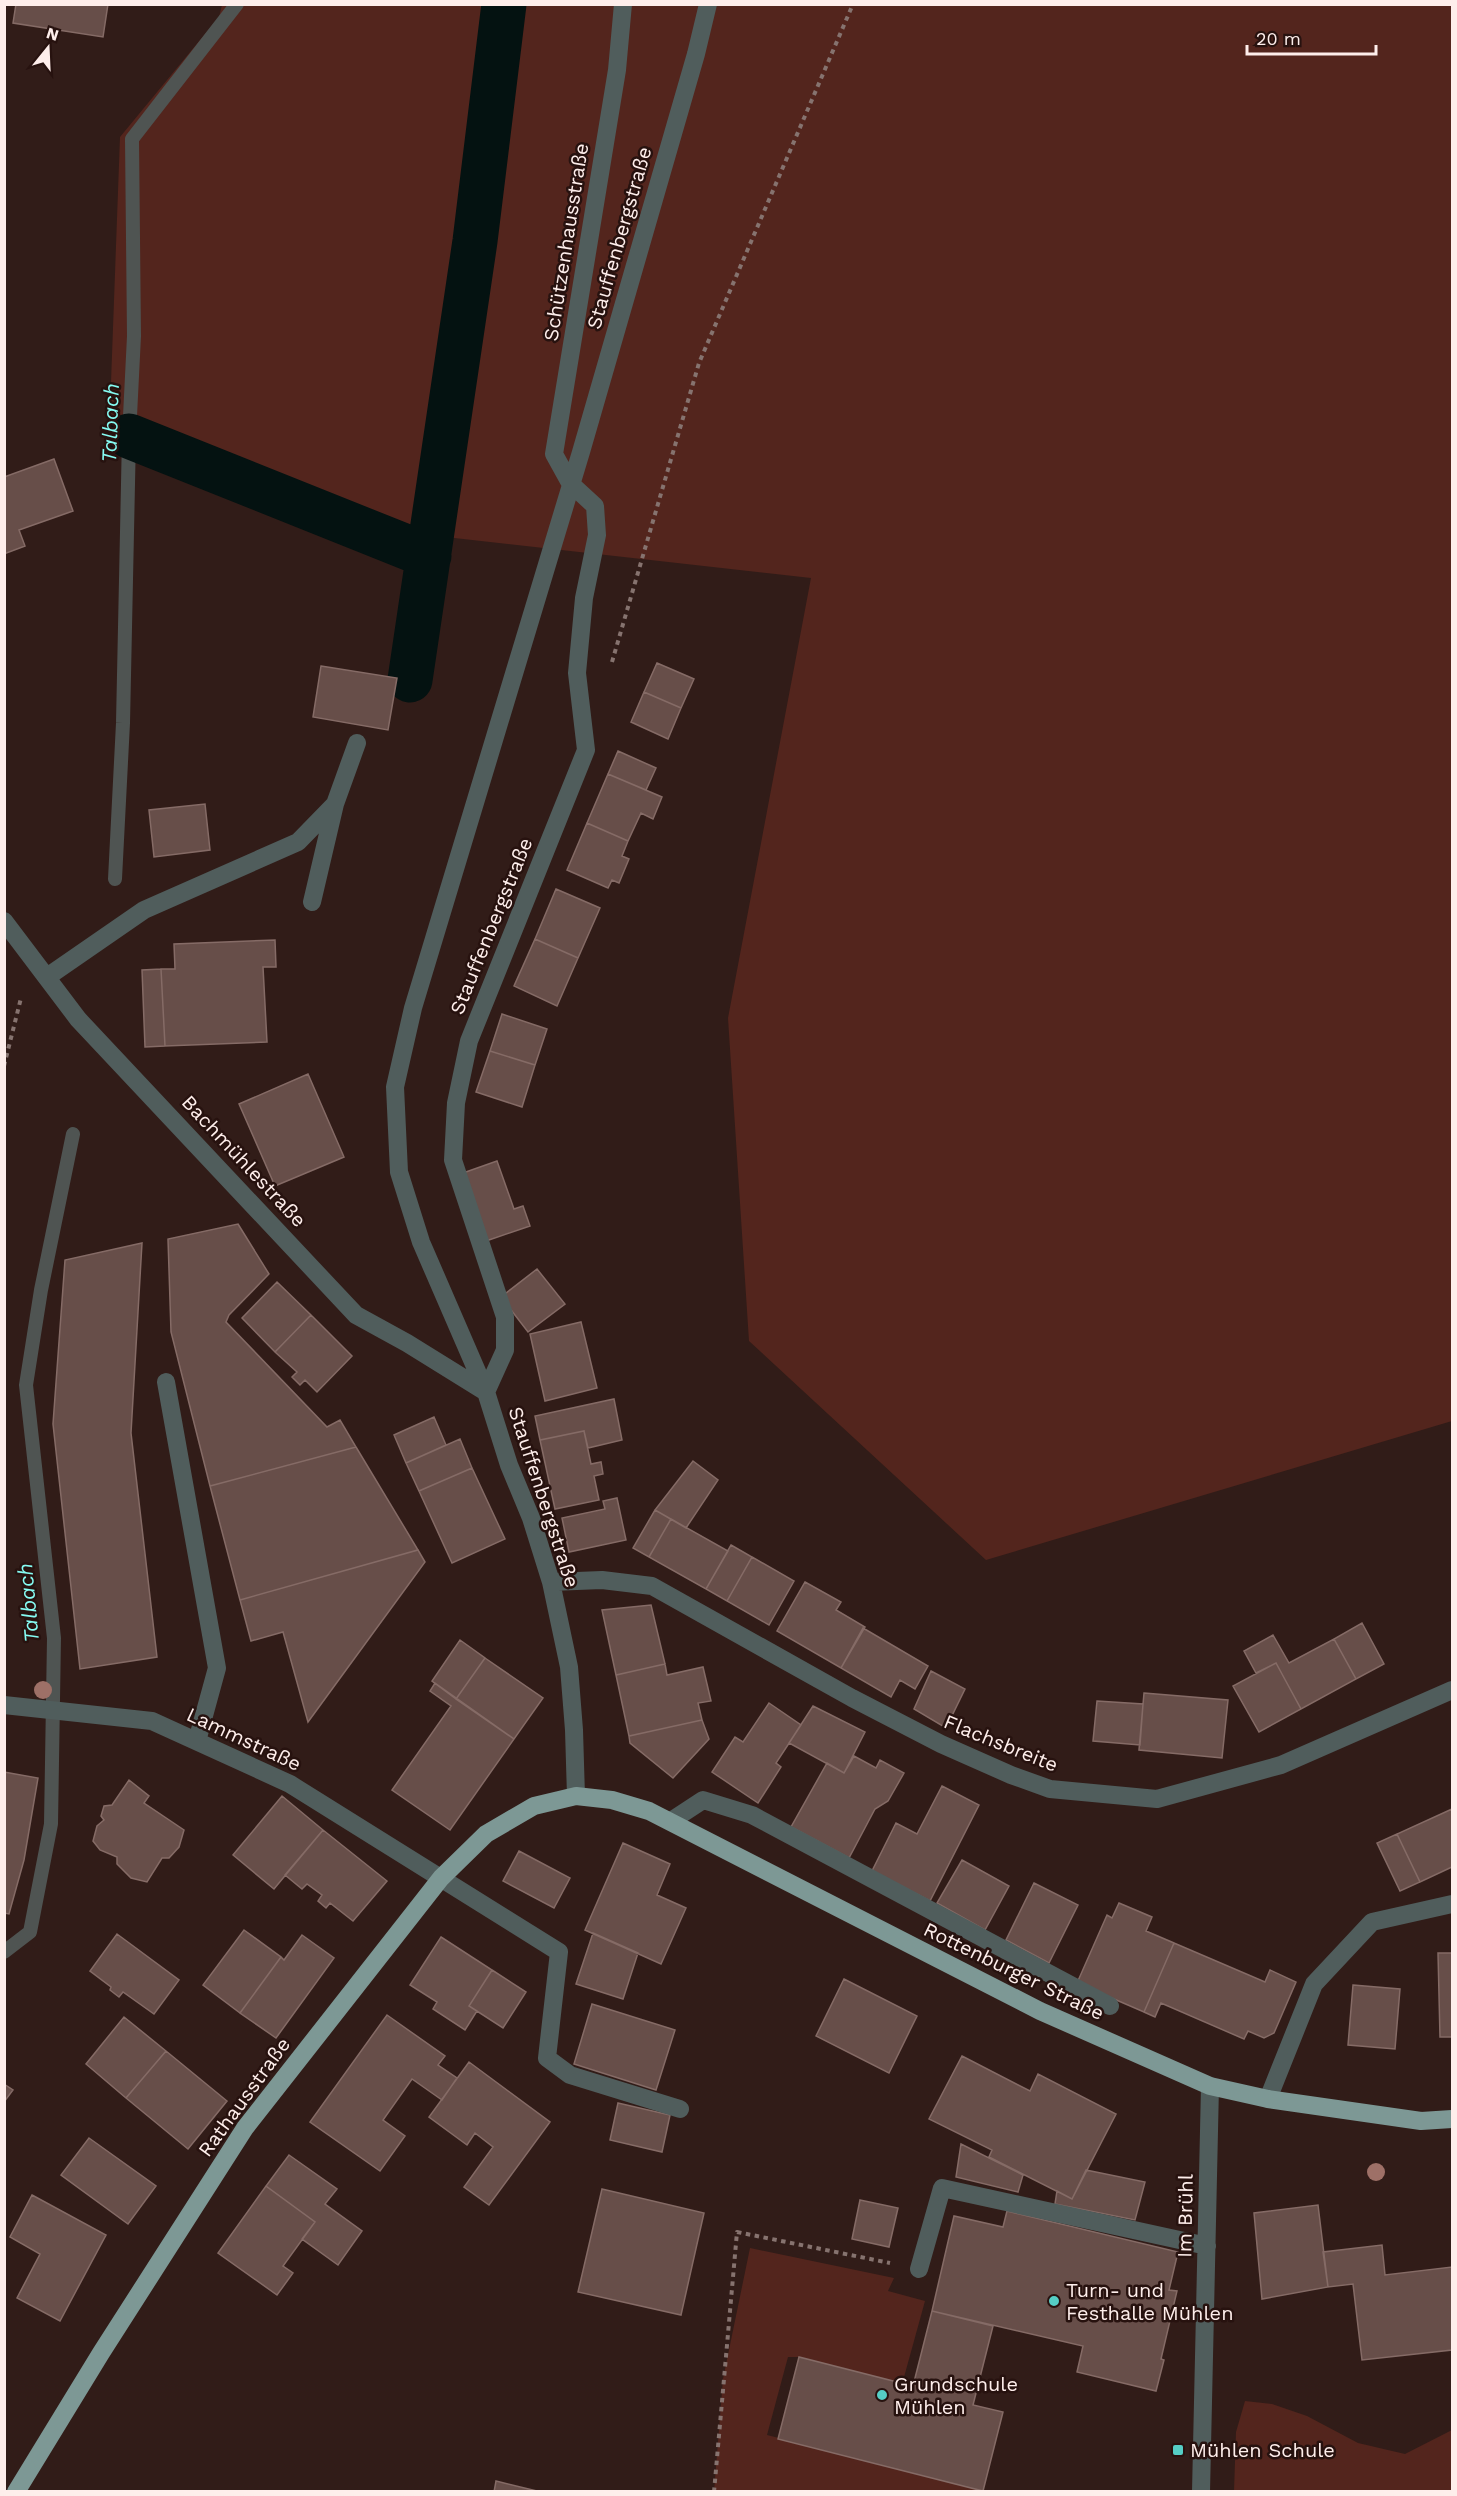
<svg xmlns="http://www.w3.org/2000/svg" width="1457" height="2496" font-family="'Work Sans',sans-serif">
	<rect width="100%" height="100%" fill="#311c18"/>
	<!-- green -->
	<path fill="#53251d" d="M222,5H1452V1421L986,1560L749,1341L728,1018L811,578L401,532L109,437L120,137L219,17Z
		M750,2248L894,2278L888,2291L925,2301L901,2388L799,2357H788L767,2435L988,2491L714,2492L723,2379Z
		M1245,2401L1272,2404L1307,2416L1358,2443L1405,2454L1452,2430V2491H1234L1236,2432Z"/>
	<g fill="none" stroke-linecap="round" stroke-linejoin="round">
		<!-- stream -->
		<path stroke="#4f5452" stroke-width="14" d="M115,879L123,723L129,436L134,336L132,139L237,4
			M4,1952L30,1932L51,1824L54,1638L26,1385L41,1290L73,1134"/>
		<!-- canal -->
		<path stroke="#041211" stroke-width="45" d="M129,436L429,556
			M410,680L475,241L504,4"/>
	</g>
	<!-- building -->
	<path fill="#674e49" stroke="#856b66" stroke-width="1.5" d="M16,4H108L103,37L13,23Z
		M54,459L73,511L19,530L25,546L4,554V477Z
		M657,663L694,679L681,708L644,692Z
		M321,666L397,678L388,730L313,717Z
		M644,692L681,708L668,739L631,722Z
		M618,751L656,768L646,790L608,774Z
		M608,774L662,797L653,819L641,813L628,841L587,823Z
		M205,804L210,850L154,857L149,810Z
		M587,823L628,841L622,856L629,859L619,883L612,880L608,888L567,870Z
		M556,889L600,908L578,958L535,939Z
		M535,939L578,958L557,1006L514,986Z
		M275,940L276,967H263L267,1042L165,1046L161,969H175L174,944Z
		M161,969L165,1046L145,1047L142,970Z
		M502,1014L547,1029L535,1065L490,1051Z
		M490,1051L535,1065L522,1107L476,1092Z
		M308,1074L344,1157L275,1186L239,1104Z
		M497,1161L514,1209L523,1206L530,1226L486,1241L463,1173Z
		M238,1224L269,1274L229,1315L226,1322L327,1427L340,1420L356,1447L210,1486L171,1332L168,1239Z
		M142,1243L131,1433L157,1657L80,1669L53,1424L65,1260Z
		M537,1269L565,1304L528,1332L501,1297Z
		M277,1282L311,1315L275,1352L242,1318Z
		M311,1315L352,1356L317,1392L305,1380L300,1385L292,1377L297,1372L275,1352Z
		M581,1322L597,1388L545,1401L530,1334Z
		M614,1399L622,1440L588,1448L584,1431L540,1440L535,1416Z
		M434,1417L446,1445L406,1463L394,1435Z
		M584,1431L591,1464L601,1462L603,1474L594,1476L599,1500L555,1509L540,1440Z
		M460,1439L472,1468L419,1491L406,1463Z
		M356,1447L418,1550L240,1600L210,1486Z
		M693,1461L718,1480L686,1528L655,1510Z
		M472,1468L505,1539L452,1563L419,1491Z
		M617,1498L626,1540L569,1552L562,1518L605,1509L603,1501Z
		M655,1510L671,1519L649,1557L633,1548Z
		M671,1519L728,1551L706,1589L649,1557Z
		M731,1545L752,1557L727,1601L706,1589Z
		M418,1550L425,1562L308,1722L283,1632L251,1641L240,1600Z
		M752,1557L794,1581L769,1625L727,1601Z
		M805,1582L841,1602L836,1610L865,1627L841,1668L777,1631Z
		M651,1605L665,1664L616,1675L602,1610Z
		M1362,1623L1384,1664L1356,1679L1334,1639Z
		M863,1628L928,1666L915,1689L900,1680L891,1697L841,1668Z
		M1273,1635L1289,1663L1334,1639L1356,1679L1301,1709L1276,1663L1256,1673L1244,1651Z
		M460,1640L485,1658L456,1699L432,1681Z
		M485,1658L543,1698L514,1739L456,1699Z
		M1276,1663L1301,1709L1259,1732L1233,1686Z
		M665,1664L667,1675L703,1667L711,1701L698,1703L702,1720L629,1736L616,1675Z
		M931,1671L965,1689L946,1728L914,1709Z
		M435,1683L514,1739L450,1830L392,1790L451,1706L430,1691Z
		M1144,1693L1228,1700L1222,1758L1139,1750Z
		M1097,1701L1143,1704L1140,1745L1093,1741Z
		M769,1703L801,1725L776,1763L781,1767L758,1803L712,1772L735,1737L743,1742Z
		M813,1706L865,1732L844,1773L789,1743Z
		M702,1720L709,1739L673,1778L630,1743L629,1736Z
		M854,1756L876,1768L880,1760L904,1773L888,1801L875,1809L849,1858L791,1827L827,1763L844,1773Z
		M4,1772L38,1778L24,1860L9,1914L4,1913Z
		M129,1780L149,1796L144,1803L184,1830L179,1847L169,1858H162L147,1882L131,1878L117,1864V1857L100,1850L93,1841L97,1826L104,1820L101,1816L104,1806L112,1805Z
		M942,1786L979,1805L930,1901L872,1871L896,1823L917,1834Z
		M282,1796L323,1830L274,1889L233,1855Z
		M1452,1809V1867L1420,1882L1397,1834Z
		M323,1830L387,1881L353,1921L330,1903L326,1908L318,1901L322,1895L307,1884L302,1889L285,1875Z
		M1397,1834L1420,1882L1400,1891L1377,1843Z
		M623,1843L670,1864L657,1895L686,1908L661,1964L585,1930Z
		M519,1851L570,1878L554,1908L503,1881Z
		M962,1860L1009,1886L985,1930L937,1903Z
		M1034,1883L1078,1905L1049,1963L1006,1940Z
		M1119,1903L1152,1917L1146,1931L1174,1943L1144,2012L1077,1983L1107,1915L1112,1918Z
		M244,1930L281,1957L240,2013L203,1985Z
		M593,1933L638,1953L623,1999L576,1984Z
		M117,1934L179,1980L154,2014L123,1992L119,1997L110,1990L111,1987L90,1971Z
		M302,1935L334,1958L276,2038L240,2013L281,1957L284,1960Z
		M441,1937L492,1970L469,2006L477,2011L465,2030L433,2009L437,2002L410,1985Z
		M1174,1943L1265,1982L1270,1970L1296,1982L1274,2033L1264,2038L1248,2031L1244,2039L1161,2003L1155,2017L1144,2012Z
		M1438,1953H1452V2037H1440Z
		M492,1970L526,1992L503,2028L469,2006Z
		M844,1979L917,2016L889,2073L816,2036Z
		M1353,1985L1400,1989L1395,2049L1348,2045Z
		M592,2004L675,2030L656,2090L574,2064Z
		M387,2015L445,2056L438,2065L457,2078L442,2100L412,2079L383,2120L405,2136L380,2171L310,2122Z
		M124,2017L166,2051L126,2098L86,2064Z
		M166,2051L227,2101L188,2149L126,2098Z
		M962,2056L1030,2091L1038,2074L1116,2114L1072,2199L989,2157L992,2150L929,2119Z
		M469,2062L550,2122L489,2205L464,2187L493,2147L475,2133L467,2145L429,2117Z
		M4,2084L13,2090L4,2102Z
		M618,2103L670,2115L662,2152L610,2140Z
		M89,2138L156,2186L128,2224L61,2175Z
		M961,2144L1023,2175L1018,2192L956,2177Z
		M289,2155L337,2189L325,2204L362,2231L338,2265L302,2239L315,2222L266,2186Z
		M1086,2170L1145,2182L1135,2220L1055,2204L1057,2191L1072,2199Z
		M266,2186L315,2222L283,2266L293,2273L277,2295L218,2253Z
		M602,2189L704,2213L681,2315L578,2292Z
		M32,2195L106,2235L60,2321L17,2298L40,2254L10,2237Z
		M860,2200L898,2208L889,2247L852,2239Z
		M1318,2205L1328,2287L1262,2299L1254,2213Z
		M1007,2211L1178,2252L1169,2290L1177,2291L1161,2359L1164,2360L1156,2391L1077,2372L1083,2346L932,2311L954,2216L1003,2227Z
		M1382,2245L1385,2275L1452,2267V2350L1362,2360L1353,2284L1328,2287L1323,2252Z
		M932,2311L993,2326L973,2405L1003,2412L983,2491L778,2439L799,2357L913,2386Z
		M496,2481L541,2492H494Z"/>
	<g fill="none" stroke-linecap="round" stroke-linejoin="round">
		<!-- path -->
		<path stroke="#86736f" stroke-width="4" stroke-dasharray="4.5 4.5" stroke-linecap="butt" d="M612,662L699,363L853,4
			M4,1066L21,998
			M714,2492L737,2232L890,2263"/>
		<!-- minor -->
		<path stroke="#505d5c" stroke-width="18" d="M312,902L335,804
			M4,921L78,1019L356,1315L407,1343L486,1392
			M47,977L144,910L298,842L335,804L357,743
			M166,1382L217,1668L197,1741
			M486,1392L505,1350V1317L453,1160L456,1103L469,1041L586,750L577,673L584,598L597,535L595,506L570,483L554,454L617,70L623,4
			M551,1582L602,1580L652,1586L852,1698L941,1744L1011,1775L1050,1789L1157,1799L1281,1765L1452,1690
			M4,1705L152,1721L290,1784L559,1952L547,2058L570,2075L680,2109
			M576,1796L574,1730L569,1667L551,1582L531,1518L509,1465L486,1392L421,1242L399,1172L395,1087L413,1008L581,452L696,54L708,4
			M671,1821L703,1800L752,1815L1110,2006
			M1268,2099L1314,1984L1372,1922L1452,1904
			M919,2269L942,2188L1207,2246
			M1201,2492L1210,2086"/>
		<!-- major -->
		<path stroke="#7d9895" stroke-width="18" d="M16,2492L101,2353L245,2128L441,1878L486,1834L534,1806L576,1796L612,1800L649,1811L1040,2011L1210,2086L1268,2099L1421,2121L1452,2119"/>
	</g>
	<!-- trees -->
	<g fill="#9e7067">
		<circle cx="43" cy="1690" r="9"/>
		<circle cx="1376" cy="2172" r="9"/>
	</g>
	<!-- markers -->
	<g fill="#55cec5" stroke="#27120f" stroke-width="2">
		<circle cx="1054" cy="2301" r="6"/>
		<circle cx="882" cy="2395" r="6"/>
		<rect x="1172" y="2444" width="12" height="12" rx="3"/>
	</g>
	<g text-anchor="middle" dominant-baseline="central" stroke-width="5" stroke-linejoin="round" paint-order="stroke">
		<!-- street labels -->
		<g font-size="20" fill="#feeeeb" stroke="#27120f">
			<text transform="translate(619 238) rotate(-74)">Stauffenbergstraße</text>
			<text transform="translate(566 242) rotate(-81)">Schützenhausstraße</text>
			<text transform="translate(491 926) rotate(-68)">Stauffenbergstraße</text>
			<text transform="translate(244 1161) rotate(47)">Bachmühlestraße</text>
			<text transform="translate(544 1497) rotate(72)">Stauffenbergstraße</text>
			<text transform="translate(244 1739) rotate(25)">Lammstraße</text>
			<text transform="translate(1001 1743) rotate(22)">Flachsbreite</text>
			<text transform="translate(1014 1971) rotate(26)">Rottenburger Straße</text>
			<text transform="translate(244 2097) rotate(-54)">Rathausstraße</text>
			<text transform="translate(1185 2216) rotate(-89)">Im Brühl</text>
		</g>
		<!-- poi labels -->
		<g font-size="20" fill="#feeeeb" stroke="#27120f" text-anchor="start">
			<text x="1066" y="2290">Turn- und<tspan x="1066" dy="23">Festhalle Mühlen</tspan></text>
			<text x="894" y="2384">Grundschule<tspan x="894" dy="23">Mühlen</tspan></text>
			<text x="1190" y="2450">Mühlen Schule</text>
		</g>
		<!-- water labels -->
		<g font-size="21" font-style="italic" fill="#86fcf3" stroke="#27120f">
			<text transform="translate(110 423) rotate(-88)">Talbach</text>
			<text transform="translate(28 1603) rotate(-95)">Talbach</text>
		</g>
	</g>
	<!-- border -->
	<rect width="1457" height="2496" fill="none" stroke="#feeeeb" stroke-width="12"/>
	<!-- north arrow -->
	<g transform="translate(48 48) rotate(18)" stroke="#27120f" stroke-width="4.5" paint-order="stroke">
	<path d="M0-4.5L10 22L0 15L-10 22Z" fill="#feeeeb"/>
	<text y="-9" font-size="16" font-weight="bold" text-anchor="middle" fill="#feeeeb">N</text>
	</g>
	<!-- scale -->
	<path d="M1247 45v9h129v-9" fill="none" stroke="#feeeeb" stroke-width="3"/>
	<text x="1256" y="45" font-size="18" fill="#feeeeb" stroke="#27120f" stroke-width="4.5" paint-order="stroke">20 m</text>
</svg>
